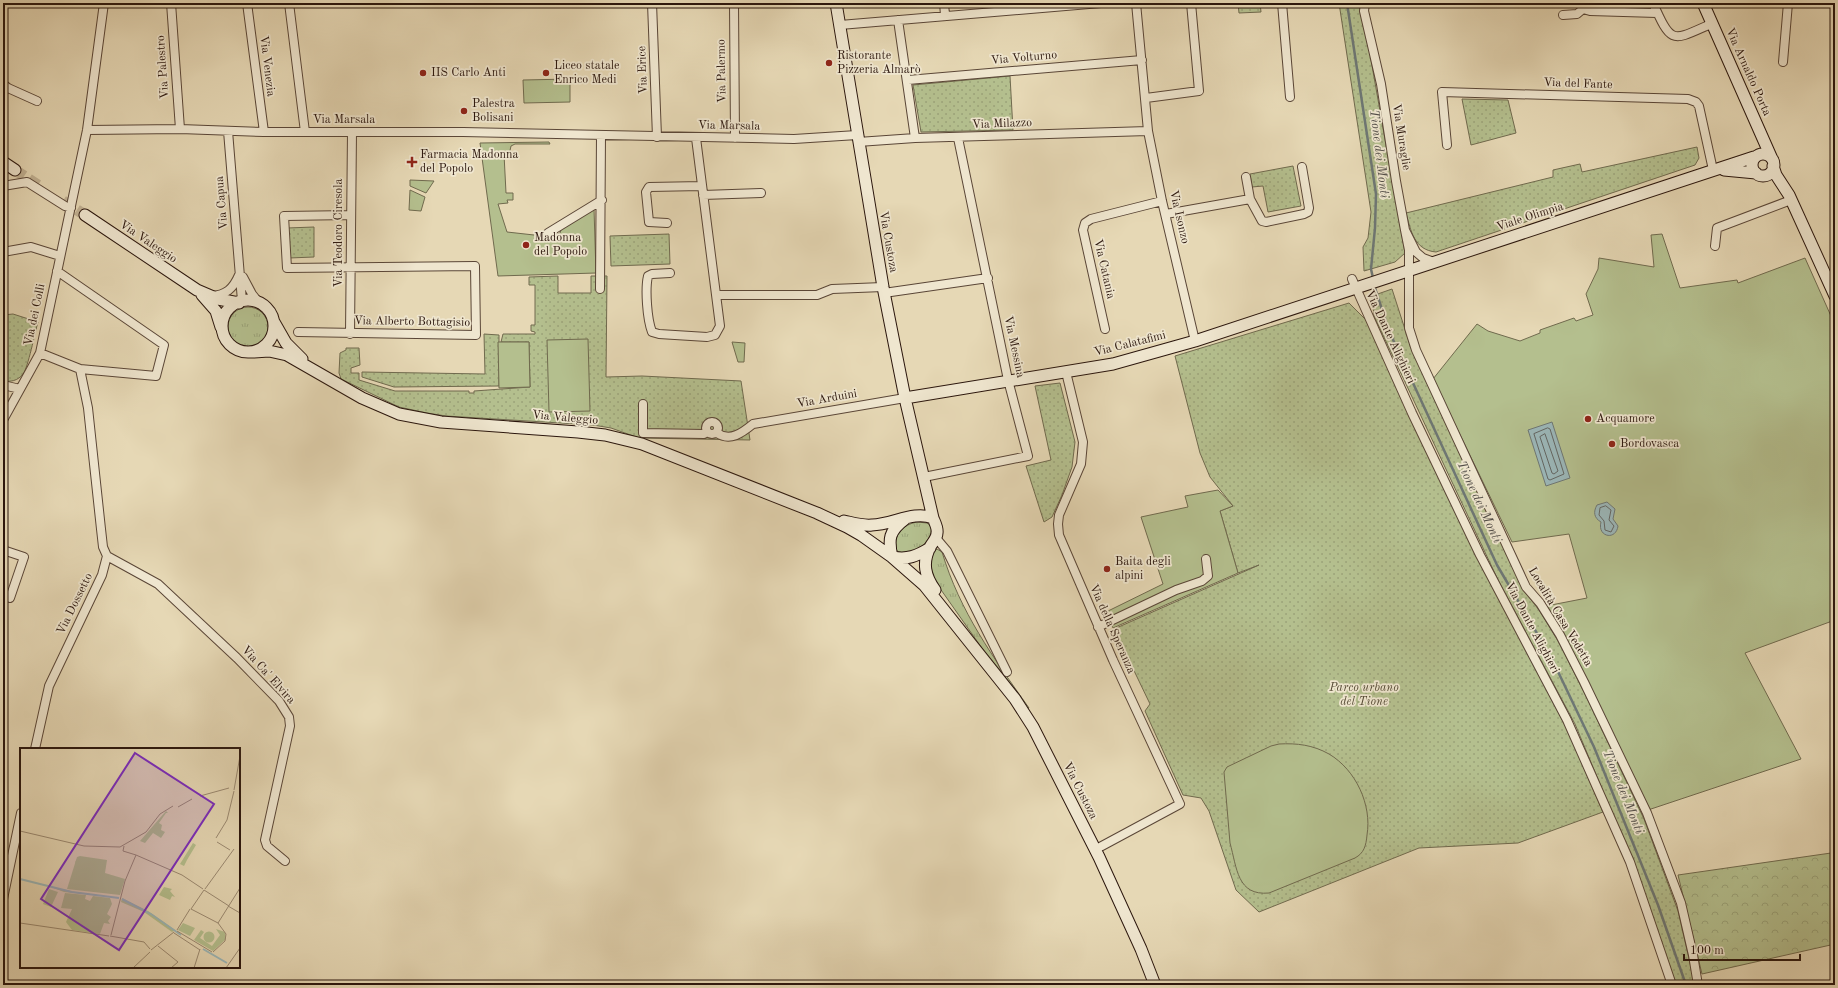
<svg xmlns="http://www.w3.org/2000/svg" width="1838" height="988" font-family="'Old Standard TT',serif">
	<defs>
		<pattern id="grass-tufts" width="24" height="20" patternUnits="userSpaceOnUse"><rect width="24" height="20" fill="#b4bf8e"/><path d="M3 7l-1-3M5 7V3M7 7l1-3M15 17l-1-3M17 17v-4M19 17l1-3" fill="none" stroke="#9ba379"/></pattern>
		<pattern id="forest-crowns" width="20" height="18" patternUnits="userSpaceOnUse"><rect width="20" height="18" fill="#b4bf8e"/><path d="M2 6a3 3 0 1 1 6 0M12 15a3 3 0 1 1 6 0" fill="none" stroke="#9ba379"/></pattern>
		<pattern id="park-dots" width="8" height="8" patternUnits="userSpaceOnUse"><rect width="8" height="8" fill="#b4bf8e"/><path d="M2 2h.1M6 6h.1" fill="none" stroke="#9ba379" stroke-width="1.8" stroke-linecap="round"/></pattern>
	</defs>
	<rect width="100%" height="100%" fill="#e6d8b5"/>
	<filter id="stains"><feTurbulence type="fractalNoise" baseFrequency=".005" numOctaves="4"/><feColorMatrix values="0 0 0 0 .2 0 0 0 0 .09 0 0 0 0 .02 0 0 0 .5 -.17"/></filter>
	<radialGradient id="worn" r=".72"><stop offset=".6" stop-color="#630" stop-opacity="0"/><stop offset="1" stop-color="#630" stop-opacity=".3"/></radialGradient>
	<!-- grass -->
	<path fill="url(#grass-tufts)" stroke="#706a4e" d="M228 327a20 20 0 1 1 40 0a20 20 0 1 1-40 0Z
		M917,522L927,523L931,526C935,543 905,562 894,548C896,533 902,525 917,522Z
		M937,549L942,552C960,612 993,657 1029,708L1026,709L998,671L932,577C931,567 928,555 937,549Z"/>
	<!-- forest -->
	<path fill="url(#forest-crowns)" stroke="#706a4e" d="M1831,853H1835V944L1702,974L1678,875Z"/>
	<!-- park -->
	<path fill="url(#park-dots)" stroke="#706a4e" d="M1238,3H1260L1261,12L1239,13Z
		M1339,3H1361L1405,253L1395,262L1364,271L1363,247L1368,238L1371,212Z
		M1010,76L1013,130L921,132L913,85Z
		M1462,99L1508,100L1516,133L1471,145Z
		M1697,147L1699,158L1695,165L1436,252C1414,250 1411,231 1406,213L1553,177V170L1580,164L1582,172Z
		M1293,166L1301,206L1268,212L1263,186L1252,187L1250,174Z
		M314,227V257L289,258L287,228Z
		M669,234L670,264L611,266L610,236Z
		M558,276V293H591V276H607L606,377L642,376L741,381L750,440L639,438L611,428L593,425L446,416L427,413L399,407L341,379L339,373L340,353L346,350V348H359L360,365L351,368V373H359V380L395,391H469V393H474V391L530,387L529,342H501L503,334H535V332L531,331V325H535V285H529V277Z
		M1392,289L1411,348L1524,591L1539,610L1558,641L1586,696L1644,819L1678,911L1695,985H1676L1640,880L1575,724L1499,582L1374,316L1372,296Z
		M1349,303L1366,320L1496,593L1567,729L1603,812L1518,843L1419,848L1259,912L1236,890L1209,811L1201,798L1183,795L1145,711L1150,704L1114,629L1259,565L1238,573L1220,511L1233,506L1210,477L1200,453L1175,356Z
		M13,314L38,322C35,332 28,368 23,374C18,381 10,382 3,381V315Z
		M484,334L499,335V386L394,387L362,377V372L485,374Z
		M1060,383L1075,442L1072,467L1062,495L1052,517L1044,522L1026,466L1051,460L1035,386Z"/>
	<!-- garden -->
	<path fill="#b4bf8e" stroke="#706a4e" d="M570,79V102L524,103L523,80Z
		M549,142L550,144H515L511,146L509,155L504,154L506,193H513V200H507L508,203L498,204L507,232L552,237L560,233L562,227L594,209L596,273L498,276L480,143Z
		M410,180L434,181L426,193L410,186Z
		M410,190L425,197L421,211L409,210Z
		M1662,234L1680,288L1737,280L1738,283L1805,258L1835,325V620L1745,653L1801,759L1648,810C1617,740 1585,672 1546,606L1587,598L1569,534L1512,542L1433,379L1477,324L1488,331L1520,341L1540,333V330L1574,318L1576,321L1593,315L1586,294L1598,269L1599,258L1654,267L1651,235Z
		M588,339L590,411L549,412L547,340Z
		M498,342H529L530,387L499,388Z
		M732,342L745,343L744,362H738Z
		M1218,490L1233,506L1220,511L1238,573L1113,628L1106,612L1163,584L1141,517L1188,507L1185,496Z
		M1279,744C1297,743 1313,745 1329,754C1356,770 1372,805 1367,835C1366,846 1364,853 1355,858L1269,893C1237,896 1237,868 1230,843L1224,772L1227,767L1271,746Z"/>
	<!-- water -->
	<path fill="#9bb7b9" stroke="#6e7774" d="M1552,422L1570,478L1546,486L1528,430Z
		M1607,502L1615,509L1613,519L1618,526C1616,541 1597,537 1601,522C1594,518 1593,512 1597,505Z"/>
	<g fill="none" stroke-linecap="round" stroke-linejoin="round">
		<!-- shore -->
		<path stroke="#636663" stroke-width="1" d="M1548,428L1550,429L1564,474L1550,480L1548,479L1534,434Z
			M1545,434L1558,471L1554,474L1552,473L1540,437Z
			M1606,506L1611,510L1609,520L1614,526L1611,532L1605,530L1604,521L1599,515L1600,508Z"/>
		<!-- stream -->
		<path stroke="#6e7774" stroke-width="2.5" d="M1347,3L1376,194L1375,228L1371,269L1373,278
			M1374,285L1389,331L1497,565L1552,659L1594,747L1658,905L1686,985"/>
		<!-- secondary-tunnel -->
		<path stroke="#c1b193" stroke-width="11" stroke-dasharray="11 5.5" stroke-linecap="butt" d="M15,170L41,187
			M63,201L85,215"/>
		<defs>
			<path id="street" d="M171,3L180,129
				M247,3L264,132
				M289,3L305,132
				M652,3L657,137
				M734,3L735,138
				M944,3L945,15
				M1136,3L1148,131L1162,201L1195,341
				M1282,3L1290,97
				M1365,3L1364,11L1381,84L1396,181L1405,230L1416,252L1423,258L1434,262
				M1582,3L1583,9L1590,11L1657,13
				M1653,3C1672,46 1672,41 1713,23
				M1563,15L1577,14L1583,9
				M898,20L915,138
				M840,25L1101,3
				M1783,62L1788,3
				M908,80L1142,60
				M3,84L8,88L37,101
				M1146,98L1199,91L1191,3
				M87,130L180,129L264,132H463L794,139L857,135
				M228,131L242,301
				M858,142L915,138L1148,131
				M1447,145L1442,92L1688,99L1696,102L1699,106L1713,170
				M1246,177L1250,199
				M3,186L27,182L65,206L71,208
				M703,195L761,193
				M1166,214L1250,199L1262,221L1266,222L1304,214L1308,212L1309,208L1302,167
				M667,223L649,222L646,192L649,187L702,186
				M1405,230L1409,250V328L1416,350L1526,587L1540,603L1560,635L1584,682L1647,813L1681,903L1693,955L1698,985
				M548,233L602,200
				M1715,246L1717,228L1791,200
				M3,252L31,247L60,256
				M670,273L652,274L648,276C645,289 647,319 652,332L659,334L707,337L715,335L720,326L696,138
				M243,277L252,294L260,304
				M1352,279L1412,413L1480,555L1567,720L1630,862L1672,985
				M600,289L601,135
				M884,293L988,278
				M717,295H817L832,289L883,287
				M211,296C226,295 233,289 239,275
				M1105,329L1083,230L1085,223L1091,219L1162,201
				M298,332L476,335L475,266L287,268L284,216L351,215
				M350,334L352,132
				M40,353L80,369L156,376L164,345L57,271
				M1066,372L1083,442L1081,464L1059,515L1058,524L1059,535L1113,660L1180,804L1100,847
				M3,385L20,389
				M643,404V433L704,434L707,432
				M3,420L40,353L87,130L104,3
				M706 428a6 6 0 1 1 12 0a6 6 0 1 1-12 0Z
				M717,433C730,442 742,433 753,424L905,398
				M924,477L1028,456L1008,380L958,138
				M936,538L947,551L1007,672
				M3,550L24,557L10,598L3,596
				M107,556L158,584L237,658L279,701L289,717L290,726L265,840L267,846L285,861
				M1098,627L1176,590L1202,581L1208,576L1206,559
				M35,749L49,686L102,575L107,556L103,547L101,529L88,408L80,369
				M3,899L21,813"/>
			<path id="secondary" d="M836,3L883,287L905,398L933,518C935,523 938,528 937,533C937,538 933,542 930,547C922,563 925,576 935,590
				M1703,3L1772,159
				M1752 165a11 11 0 1 1 22 0a11 11 0 1 1-22 0Z
				M3,162L15,170
				M1773,166L1776,175L1789,195L1835,296
				M1724,170L1756,173
				M85,215L197,290L218,299L239,303
				M202,295L216,311L221,327
				M222 326a26 26 0 1 1 52 0a26 26 0 1 1-52 0Z
				M274,322L286,343L302,359
				M254,352L269,351L287,355L362,398L399,414L441,422L578,432L605,435L642,444L817,513L847,527L861,535L892,557L924,585L1015,699L1033,727L1099,857L1141,949L1155,985
				M905,398L1113,364L1195,341L1754,157
				M844,521C853,523 862,526 872,525C892,525 914,510 933,518
				M892,557C888,539 889,531 905,519
				M893,557C907,560 917,556 930,548"/>
		</defs>
		<!-- street casing -->
		<use href="#street" stroke="#5a4637" stroke-width="10"/>
		<!-- secondary casing -->
		<use href="#secondary" stroke="#2b160d" stroke-width="13"/>
		<!-- street -->
		<use href="#street" stroke="#efe6cf" stroke-width="8"/>
		<!-- secondary -->
		<use href="#secondary" stroke="#efe6cf" stroke-width="11"/>
	</g>
	<!-- markers -->
	<g fill="#8f2418" stroke="#efe6cf" stroke-width="1.5">
		<circle cx="829" cy="63" r="4"/>
		<circle cx="423" cy="73" r="4"/>
		<circle cx="546" cy="73" r="4"/>
		<circle cx="464" cy="111" r="4"/>
		<path d="M410 156h4v4h4v4h-4v4h-4v-4h-4v-4h4z"/>
		<circle cx="526" cy="245" r="4"/>
		<circle cx="1588" cy="419" r="4"/>
		<circle cx="1612" cy="444" r="4"/>
		<circle cx="1107" cy="569" r="4"/>
	</g>
	<g text-anchor="middle" dominant-baseline="central" stroke-width="3.5" stroke-linejoin="round" paint-order="stroke">
		<!-- poi labels -->
		<g font-size="12" fill="#2b160d" stroke="#efe6cf" text-anchor="start">
			<text x="837" y="56">Ristorante<tspan x="837" dy="14">Pizzeria Almarò</tspan></text>
			<text x="554" y="66">Liceo statale<tspan x="554" dy="14">Enrico Medi</tspan></text>
			<text x="431" y="73">IIS Carlo Anti</text>
			<text x="472" y="104">Palestra<tspan x="472" dy="14">Bolisani</tspan></text>
			<text x="420" y="155">Farmacia Madonna<tspan x="420" dy="14">del Popolo</tspan></text>
			<text x="534" y="238">Madonna<tspan x="534" dy="14">del Popolo</tspan></text>
			<text x="1596" y="419">Acquamore</text>
			<text x="1620" y="444">Bordovasca</text>
			<text x="1115" y="562">Baita degli<tspan x="1115" dy="14">alpini</tspan></text>
		</g>
		<!-- street labels -->
		<g font-size="12" fill="#2b160d" stroke="#efe6cf">
			<text transform="translate(1024 58) rotate(-5)">Via Volturno</text>
			<text transform="translate(267 66) rotate(83)">Via Venezia</text>
			<text transform="translate(163 67) rotate(-94)">Via Palestro</text>
			<text transform="translate(643 70) rotate(-92)">Via Erice</text>
			<text transform="translate(722 71) rotate(-91)">Via Palermo</text>
			<text transform="translate(1748 72) rotate(66)">Via Arnaldo Porta</text>
			<text transform="translate(1578 84) rotate(2)">Via del Fante</text>
			<text x="344" y="120">Via Marsala</text>
			<text transform="translate(1002 124) rotate(-2)">Via Milazzo</text>
			<text transform="translate(729 126) rotate(1)">Via Marsala</text>
			<text transform="translate(1401 137) rotate(81)">Via Muraglie</text>
			<text transform="translate(222 203) rotate(-95)">Via Capua</text>
			<text transform="translate(1179 217) rotate(77)">Via Isonzo</text>
			<text transform="translate(1530 217) rotate(-18)">Viale Olimpia</text>
			<text transform="translate(339 233) rotate(-90)">Via Teodoro Ciresola</text>
			<text transform="translate(148 242) rotate(34)">Via Valeggio</text>
			<text transform="translate(888 242) rotate(80)">Via Custoza</text>
			<text transform="translate(1104 269) rotate(77)">Via Catania</text>
			<text transform="translate(35 315) rotate(-78)">Via dei Colli</text>
			<text transform="translate(412 322) rotate(1)">Via Alberto Bottagisio</text>
			<text transform="translate(1390 337) rotate(65)">Via Dante Alighieri</text>
			<text transform="translate(1130 344) rotate(-14)">Via Calatafimi</text>
			<text transform="translate(1014 347) rotate(78)">Via Messina</text>
			<text transform="translate(827 399) rotate(-10)">Via Arduini</text>
			<text transform="translate(565 418) rotate(5)">Via Valeggio</text>
			<text transform="translate(75 604) rotate(-64)">Via Dossetto</text>
			<text transform="translate(1560 617) rotate(59)">Località Casa Vedetta</text>
			<text transform="translate(1532 628) rotate(62)">Via Dante Alighieri</text>
			<text transform="translate(1112 629) rotate(66)">Via della Speranza</text>
			<text transform="translate(268 675) rotate(48)">Via Ca' Elvira</text>
			<text transform="translate(1080 791) rotate(63)">Via Custoza</text>
		</g>
		<!-- park labels -->
		<g font-size="12" font-style="italic" fill="#544934" stroke="#efe6cf">
			<text x="1364" y="688">Parco urbano<tspan x="1364" dy="14">del Tione</tspan></text>
		</g>
		<!-- water labels -->
		<g font-size="13" font-style="italic" fill="#524e49" stroke="#efe6cf">
			<text transform="translate(1379 154) rotate(83)">Tione dei Monti</text>
			<text transform="translate(1479 502) rotate(65)">Tione dei Monti</text>
			<text transform="translate(1623 792) rotate(68)">Tione dei Monti</text>
		</g>
	</g>
	<!-- overview -->
	<g transform="translate(20 748)">
		<rect width="220" height="220" fill="#e6d8b5"/>
		<path d="M163,175L175,180L170,188L158,182ZM183.5 189a5.5 5.5 0 1 1 11 0a5.5 5.5 0 1 1-11 0Z" fill="#b4bf8e"/>
		<path d="M29,141L38,144L31,159L23,156Z" fill="#b4bf8e"/>
		<path d="M146,63L148,65H146L139,75L142,77L141,82L145,84L141,90L133,85L125,95L120,93ZM173,95L176,97L167,112L164,118L160,116ZM60,108L87,112L85,125L105,131L100,147L47,141L57,109ZM28,138L55,144L100,150L44,144ZM144,139L152,141L150,143L155,149L152,148L150,152L139,147ZM102,150L128,163L155,182L152,184L124,164L101,154ZM196,181L205,184L206,191L193,203L174,192L181,182L184,184L180,190L192,198L200,187Z" fill="#b4bf8e"/>
		<path d="M55 116a7 7 0 1 1 14 0a7 7 0 1 1-14 0ZM45,145L66,147L65,151L70,153L73,148L90,150L92,156L87,166L91,169L88,173L90,176L84,175L80,186L52,182L46,174L52,161L41,160Z" fill="#b4bf8e"/>
		<path fill="none" stroke="#9bb7b9" stroke-width="2" d="M0,131L52,144L99,150M102,151L131,166L161,187M183,201L207,215"/>
		<path fill="none" stroke="#9b8a72" stroke-width="1" d="M214,42L220,8M180,48L209,40M158,59L172,51M0,83L64,98L100,99L126,84L140,66L153,58M196,90L207,72L214,43M197,94L210,102M116,107L162,127L183,141M185,141L214,101M184,142L209,158M208,158L220,165M171,161L198,175L206,186L205,193L193,204M171,161L184,142M0,175L89,188M198,175L220,140M157,182L170,161M157,183L192,204M154,185L180,202M91,187L105,133L116,107L103,103L104,98M90,188L124,194L130,201M138,198L158,214L151,220M131,202L154,184M113,220L130,204M174,220L180,201M206,220L220,200"/>
		<path fill="#7b2cbf" fill-opacity="0.15" stroke="#7b2cbf" stroke-width="2" d="M115,5L194,56L99,202L21,151Z"/>
		<rect width="220" height="220" fill="none" stroke="#2b160d" stroke-width="2"/>
	</g>
	<!-- margin -->
	<rect width="1838" height="988" fill="none" stroke="#e6d8b5" stroke-width="16"/>
	<rect x="4" y="4" width="1830" height="980" fill="none" stroke="#2b160d" stroke-width="2"/>
	<rect x="8" y="8" width="1822" height="972" fill="none" stroke="#2b160d"/>
	<!-- scale -->
	<path d="M1684 954v6h116v-6" fill="none" stroke="#2b160d" stroke-width="2"/>
	<text x="1690" y="954" font-size="12" fill="#2b160d" stroke="#efe6cf" stroke-width="3" paint-order="stroke">100 m</text>
	<rect width="100%" height="100%" filter="url(#stains)"/>
	<rect width="100%" height="100%" fill="url(#worn)"/>
</svg>
